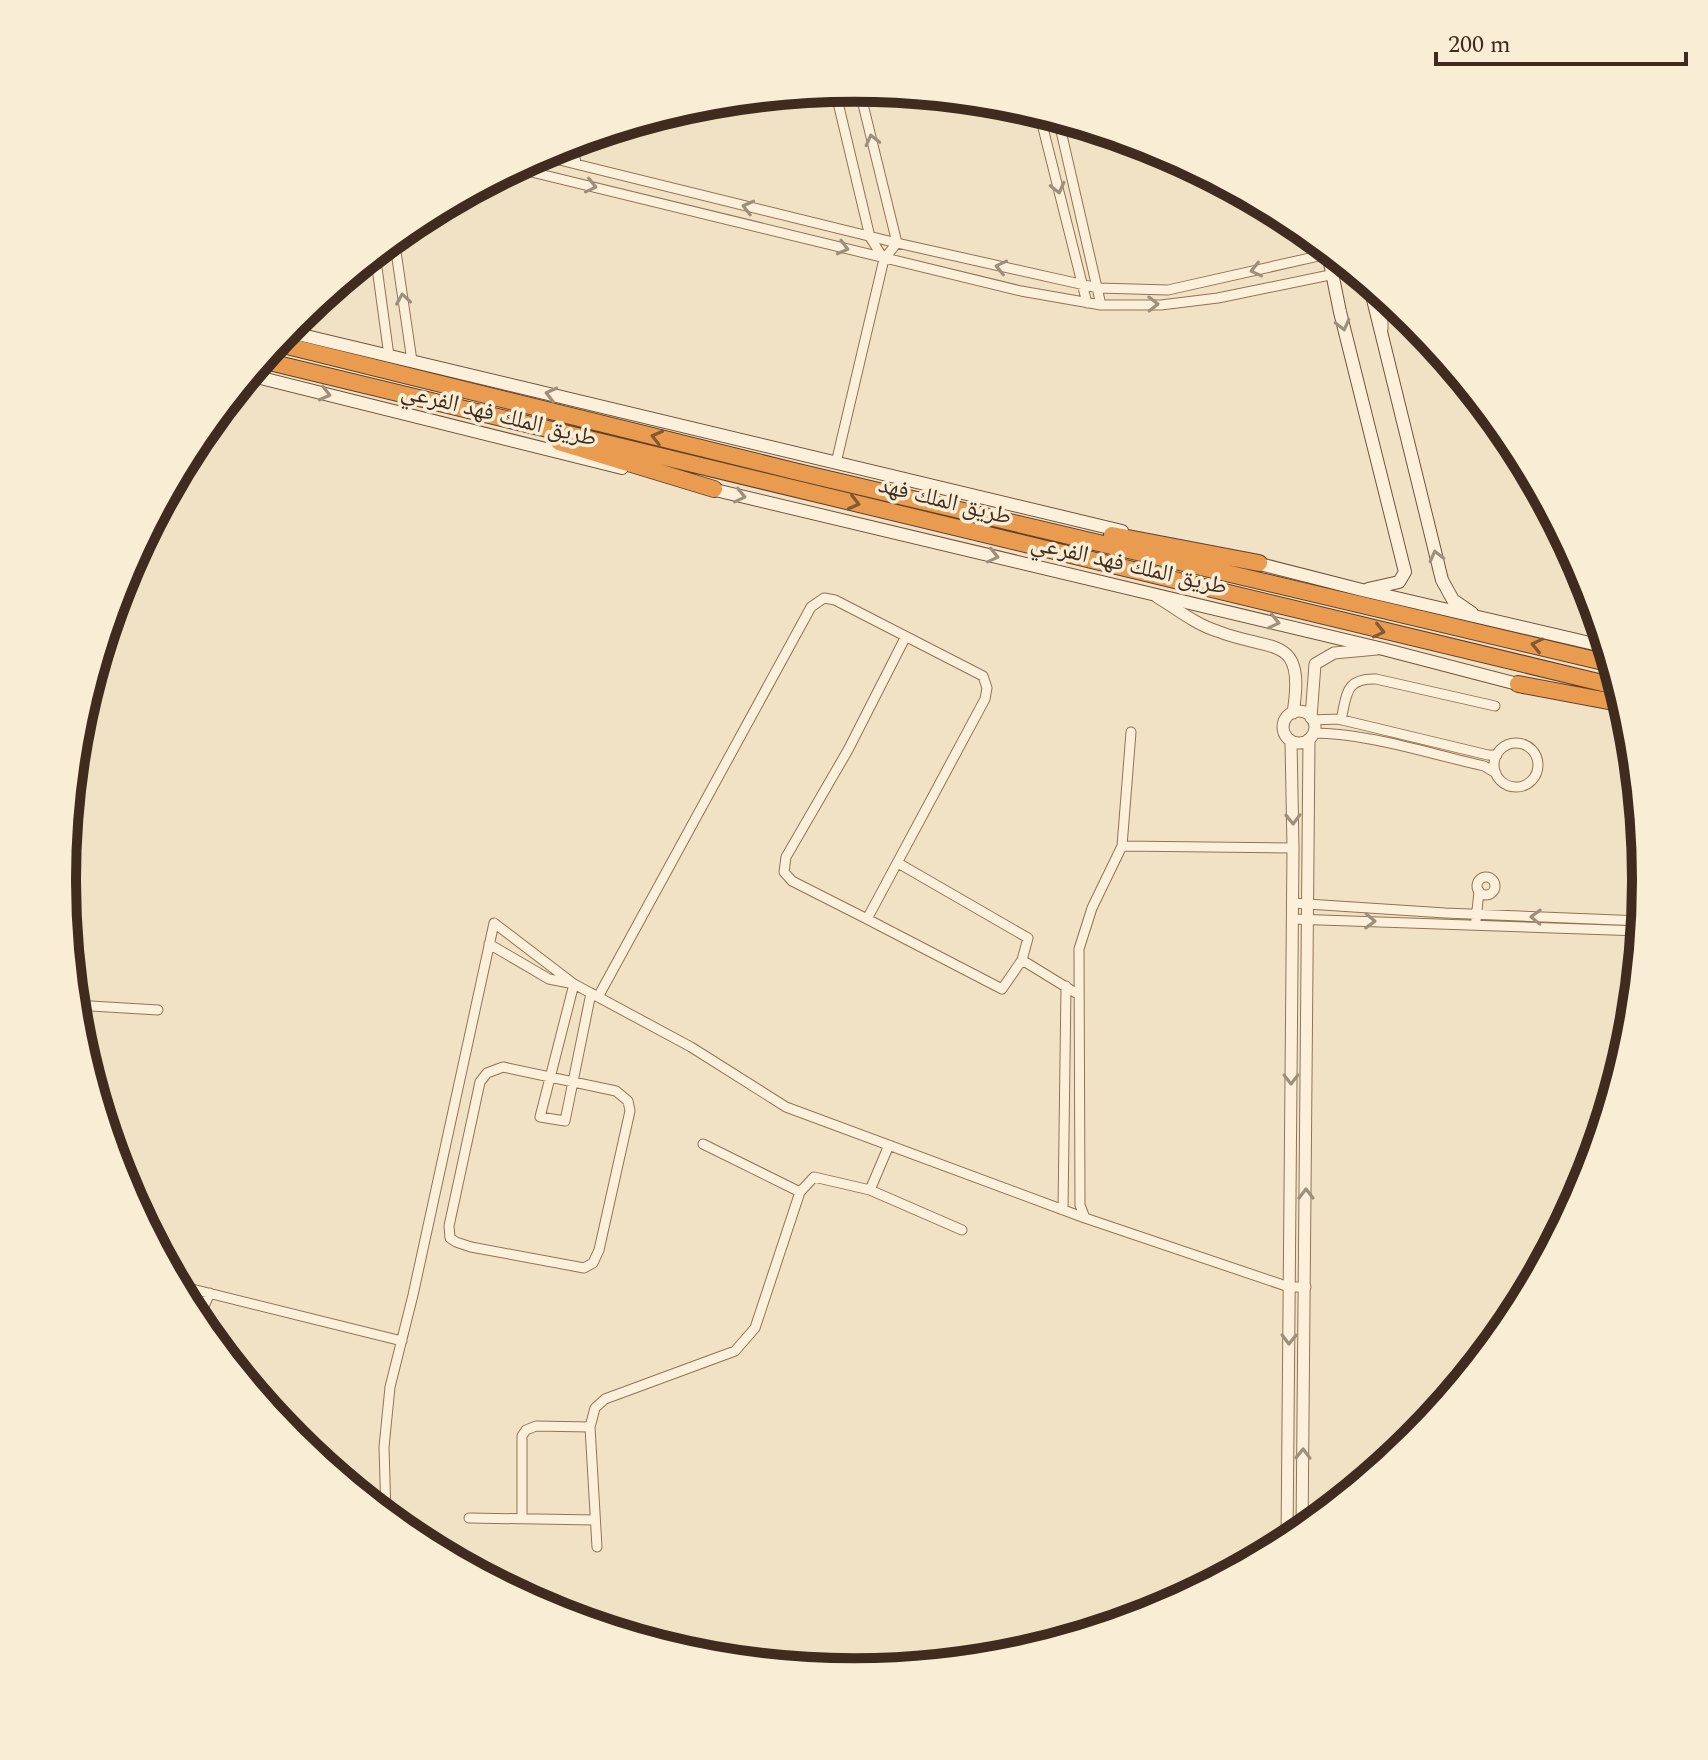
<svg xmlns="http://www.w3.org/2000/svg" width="1708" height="1760" font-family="Spectral,'Noto Naskh Arabic',serif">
	<rect width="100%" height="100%" fill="#f2e2c5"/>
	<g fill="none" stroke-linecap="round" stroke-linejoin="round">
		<defs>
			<path id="minor" d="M835,90L870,237L883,258
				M1039,112L1087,303
				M1058,118L1101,305
				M573,142L576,164
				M539,155L897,243L1098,288L1168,290L1332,253
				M515,168L1021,291L1101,305H1161L1218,298L1354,270
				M394,238L412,361
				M375,253L389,356
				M1383,295V329
				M836,463L884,259L897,243L859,88
				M1312,720L1338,719L1488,755H1497
				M1341,720C1347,694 1345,678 1376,679L1495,706
				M1313,733C1368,733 1430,754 1484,766L1496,773
				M1494 765a22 22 0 1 1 44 0a22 22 0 1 1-44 0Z
				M1122,846L1131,732
				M1293,848L1122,846L1092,908L1079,949L1080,1205L1085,1218L1289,1287H1306
				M898,863L1028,938L1022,960
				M1477 886a9 9 0 1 1 18 0a9 9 0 1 1-18 0Z
				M1292,903L1445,913L1642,921
				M867,919L792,881L784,872L786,857L848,750L905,638
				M1292,919L1641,931
				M1476,920L1479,891
				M489,944L549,979L574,984L540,1117L565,1121L591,993
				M598,997L811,607L824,598L835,600L983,676L987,688L985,699L867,919L1002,989L1022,960L1079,995
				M74,1005L158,1010
				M503,1067L616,1091L628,1101L630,1111L599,1250L593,1263L584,1268L471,1247L456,1242L450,1238L449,1226L480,1082L487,1073Z
				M703,1144L800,1192
				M870,1190L889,1145
				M1063,1210L1066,986
				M176,1285L402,1341
				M197,1322L210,1293
				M386,1515L384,1447L390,1387L413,1295L494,923L574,984L691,1047L786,1107L1085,1218
				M469,1518L595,1520
				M522,1518V1436L526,1430L536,1426L590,1427
				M597,1547L590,1427L595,1408L605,1399L735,1351L755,1328L800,1192L814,1177L870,1190L962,1230"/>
			<path id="tertiary" d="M1157,597C1177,609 1195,624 1217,631C1273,653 1306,633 1293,713
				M1283 727a16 16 0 1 1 32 0a16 16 0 1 1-32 0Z
				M1311,718L1315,664L1334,653L1377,649
				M1302,1532L1309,739
				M1287,1542L1293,848L1291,741"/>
			<path id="secondary" d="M1327,248L1340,312L1405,572L1399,582L1368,589
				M1369,283L1442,580L1453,600L1472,613
				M285,331L1122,531
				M249,375L622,468
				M707,488L1383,649L1525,686
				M1252,562L1362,590L1607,647"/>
			<path id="motorway" d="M275,343L798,472L1612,664
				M261,360L1619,687
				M559,442L714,489
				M1112,535L1259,563
				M1518,684L1624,704"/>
		</defs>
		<!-- minor casing -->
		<use href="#minor" stroke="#907359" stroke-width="11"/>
		<!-- tertiary casing -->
		<use href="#tertiary" stroke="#907359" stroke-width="13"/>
		<!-- secondary casing -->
		<use href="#secondary" stroke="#72543c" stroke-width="14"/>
		<!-- motorway casing -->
		<use href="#motorway" stroke="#5e412d" stroke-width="18"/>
		<!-- minor -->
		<use href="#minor" stroke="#fcf0da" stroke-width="9"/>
		<!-- tertiary -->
		<use href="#tertiary" stroke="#fcf0da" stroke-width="11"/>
		<!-- secondary -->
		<use href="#secondary" stroke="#fcf0da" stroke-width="12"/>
		<!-- motorway -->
		<use href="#motorway" stroke="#e99c4f" stroke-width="16"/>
	</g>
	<!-- one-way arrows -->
	<defs><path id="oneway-chevron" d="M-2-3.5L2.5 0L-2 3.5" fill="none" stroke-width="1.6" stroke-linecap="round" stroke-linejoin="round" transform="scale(2)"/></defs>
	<g stroke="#9e8e7c">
		<use href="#oneway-chevron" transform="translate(872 140) rotate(-104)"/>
		<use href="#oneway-chevron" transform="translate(591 186) rotate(13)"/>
		<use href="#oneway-chevron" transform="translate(1058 188) rotate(76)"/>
		<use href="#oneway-chevron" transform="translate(748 207) rotate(-166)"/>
		<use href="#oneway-chevron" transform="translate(843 248) rotate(15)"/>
		<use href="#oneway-chevron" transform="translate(1001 267) rotate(-167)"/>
		<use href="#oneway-chevron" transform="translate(1256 270) rotate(167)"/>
		<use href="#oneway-chevron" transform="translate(403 299) rotate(-99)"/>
		<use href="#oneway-chevron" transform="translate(1153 304) rotate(-1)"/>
		<use href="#oneway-chevron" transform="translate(1343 325) rotate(76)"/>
		<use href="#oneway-chevron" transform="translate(325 394) rotate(14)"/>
		<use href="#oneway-chevron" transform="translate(551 394) rotate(-166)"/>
		<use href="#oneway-chevron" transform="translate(740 496) rotate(13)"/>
		<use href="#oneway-chevron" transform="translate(993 556) rotate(13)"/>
		<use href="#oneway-chevron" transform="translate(1436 556) rotate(-104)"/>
		<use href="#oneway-chevron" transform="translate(1274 622) rotate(13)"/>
		<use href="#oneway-chevron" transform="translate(1293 819) rotate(89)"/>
		<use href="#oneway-chevron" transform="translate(1536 917) rotate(-178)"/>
		<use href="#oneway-chevron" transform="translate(1370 921) rotate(2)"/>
		<use href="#oneway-chevron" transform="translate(1291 1079) rotate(90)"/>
		<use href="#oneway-chevron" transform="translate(1306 1194) rotate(-90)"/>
		<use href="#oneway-chevron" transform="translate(1289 1339) rotate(91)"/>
		<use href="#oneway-chevron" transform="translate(1303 1454) rotate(-89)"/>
	</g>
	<g stroke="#835932">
		<use href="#oneway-chevron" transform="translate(657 437) rotate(-166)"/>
		<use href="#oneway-chevron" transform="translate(854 503) rotate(14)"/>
		<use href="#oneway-chevron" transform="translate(1379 631) rotate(13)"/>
		<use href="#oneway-chevron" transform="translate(1537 645) rotate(-167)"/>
	</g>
	<g text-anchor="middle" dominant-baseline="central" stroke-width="7" stroke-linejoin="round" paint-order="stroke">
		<!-- street labels -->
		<g font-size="24" fill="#3f2c1e" stroke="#f9edd6">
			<text transform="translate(499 415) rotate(14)">طريق الملك فهد الفرعي</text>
			<text transform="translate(945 501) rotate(14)">طريق الملك فهد</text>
			<text transform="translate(1129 565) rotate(13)">طريق الملك فهد الفرعي</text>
		</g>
	</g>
	<!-- crop -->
	<path d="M0 0H1708V1760H0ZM76 880a778 778 0 1 1 1556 0a778 778 0 1 1-1556 0Z" fill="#f9edd6" fill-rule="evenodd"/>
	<path fill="none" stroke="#3f2c1e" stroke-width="10" d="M76 880a778 778 0 1 1 1556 0a778 778 0 1 1-1556 0Z"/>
	<!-- scale -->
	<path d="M1436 52v12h250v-12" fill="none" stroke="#3f2c1e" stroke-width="4"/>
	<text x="1448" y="52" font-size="24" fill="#3f2c1e" stroke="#f9edd6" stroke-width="6" paint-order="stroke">200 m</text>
</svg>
